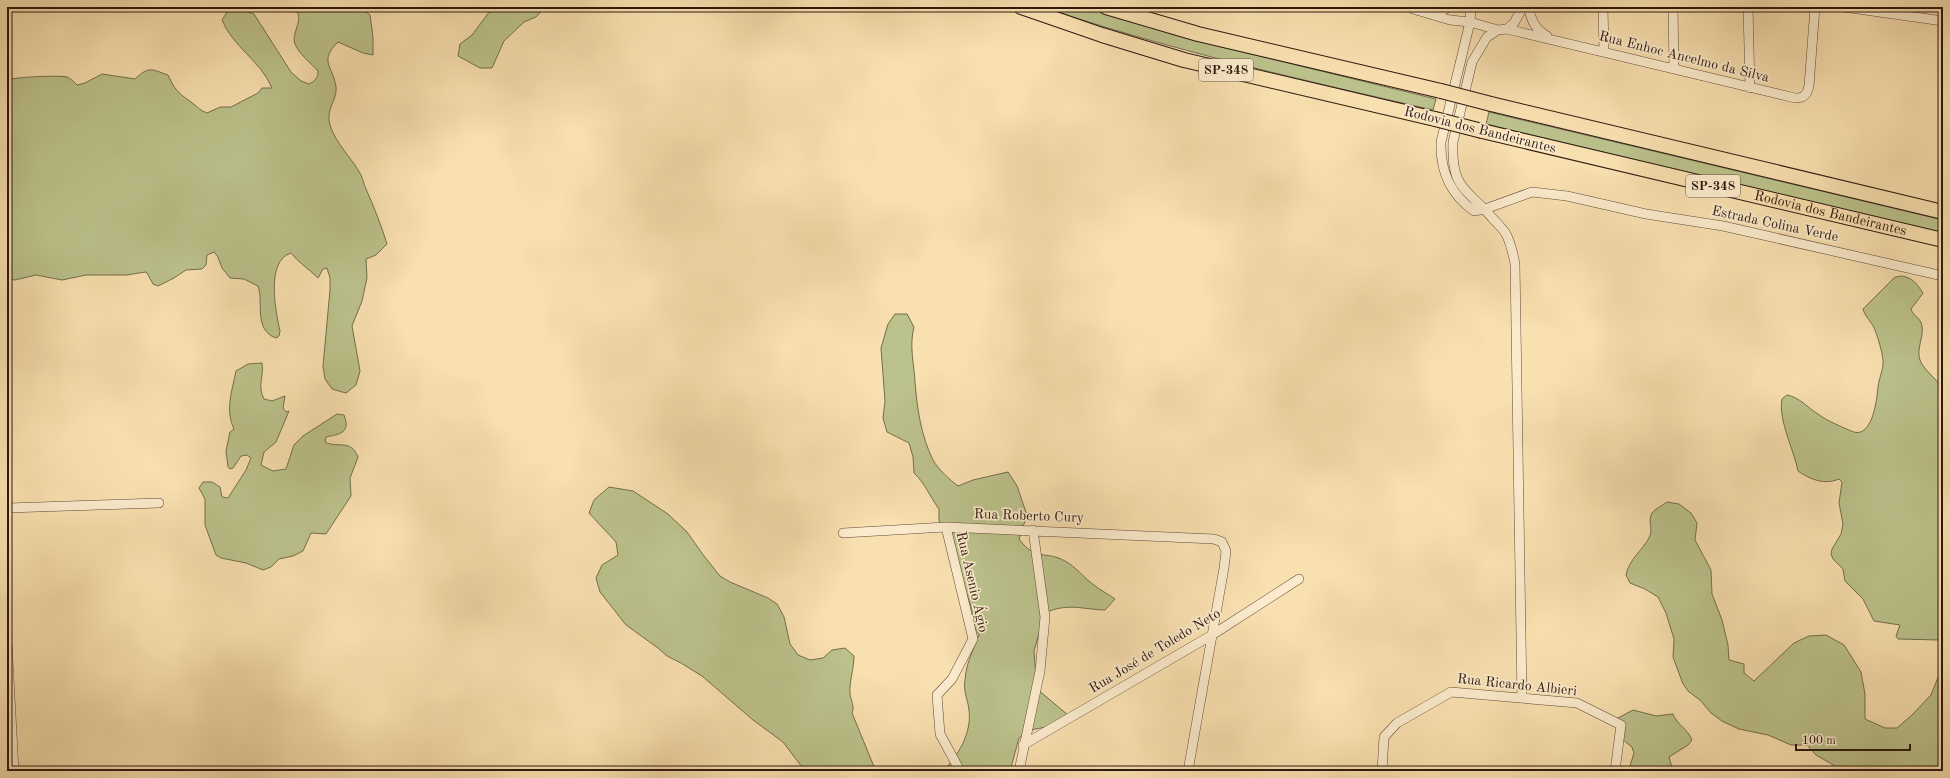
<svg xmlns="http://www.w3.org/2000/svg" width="1950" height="778" font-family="'Old Standard TT',serif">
	<rect width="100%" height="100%" fill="#f9e0b0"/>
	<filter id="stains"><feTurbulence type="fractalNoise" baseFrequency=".005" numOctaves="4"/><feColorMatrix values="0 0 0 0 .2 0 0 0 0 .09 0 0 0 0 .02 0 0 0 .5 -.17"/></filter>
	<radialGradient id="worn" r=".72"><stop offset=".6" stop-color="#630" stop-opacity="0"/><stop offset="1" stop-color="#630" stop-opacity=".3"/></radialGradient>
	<!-- green -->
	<path fill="#bcc28c" stroke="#746d4e" d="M287,7H360L370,15L373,37V55L363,53L338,42C319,61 332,65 336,86C338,100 325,109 330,125C336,144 352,158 361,175C363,179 364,185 366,189C374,207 381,225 387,244L376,255L366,259L367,278L362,301L352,326L360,371L356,385L346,393L332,389L325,379L323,366L330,290V278L327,268L323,269L318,278C309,269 299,263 291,253C265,261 276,313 280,331L279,336L276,338C253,330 264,302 258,286L244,279L230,278L222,268L218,257L214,252L207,255L206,265L202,269L186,270L174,278L158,286L153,284L147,273L145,272L127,275H86L62,280L36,275L15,280L7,279V80C16,77 58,75 67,77C70,78 74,82 77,85L85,83L102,74L135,79C149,66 151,69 168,75C175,90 177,92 191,102C197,106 200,111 207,113L220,107H231L258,93L262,88H272C261,61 232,46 222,20L229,9H241L254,14L291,72L301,81L309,84C314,82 319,77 318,71C311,63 299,54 295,44C291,33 304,20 296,11L291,12Z
		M493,7H545L536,17L524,22L504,41L492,68H480L458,56L460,44L472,35Z
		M1042,7H1083L1218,46L1436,99L1433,110C1302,80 1170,50 1042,7Z
		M1489,112L1943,220V233L1486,124Z
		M1902,276C1913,278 1917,284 1923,293L1911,309C1913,316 1921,318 1922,326C1924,337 1916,349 1920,360C1923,370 1942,383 1943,391C1945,415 1938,441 1943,464V642L1939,640L1898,639L1896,636L1900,625L1874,621L1863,599L1845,581L1843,569L1833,559L1831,554L1832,549L1841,534L1843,524L1839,503L1842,482L1839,479C1825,485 1811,480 1798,471C1794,450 1778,420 1782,399L1787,395C1799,397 1808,408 1818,414C1827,421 1840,426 1851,431C1872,441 1877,400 1878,387C1879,378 1884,368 1883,360C1882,351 1878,338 1875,330C1872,322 1865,317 1863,309L1895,277Z
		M895,314H907L914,327C909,346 914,363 915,382C917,408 921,436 933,460C937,468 951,481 958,486L973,480L1008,472L1017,486L1027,515L1019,539C1036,562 1045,550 1065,561C1075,566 1084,578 1094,585C1100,590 1108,594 1115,599L1105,610C1080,609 1065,602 1041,615V627L1034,651L1037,689L1068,715L1046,727L1030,730L1019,738L1010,771H943C958,756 972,733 969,710C968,700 963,691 965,680C966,664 973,650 979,635L972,622V610L959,570L939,520V509C930,497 925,483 914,473L913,457L909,443L887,432L883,418L885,401L881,348L888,324Z
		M262,363C264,377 257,386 264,399L272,401L285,396L283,408L286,412L289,411L276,442L264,452L261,465L273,471L286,469L294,445L303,436L337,414L344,415C351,433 340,434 326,437L325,442C338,449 350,438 358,457L350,478L351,496L326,534L311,533L303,551L293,556L279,559L271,567L263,570L246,563L221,558L216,555L205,525V499L199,488L203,482H212L220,487L222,497L228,498L246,470L251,458L247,455L241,456L233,468L230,469L228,467L226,451L230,432L234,429C225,410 232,391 236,371L248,364Z
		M609,487L633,491L668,514L687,532L704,556L720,576L730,582L768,598L777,604L784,617L790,644L798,655L810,660L823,658L832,650L845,648L854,656C854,669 849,682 850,694C851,701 855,706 852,713L875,769L880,771H805L783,742L753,720L702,676L681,663L667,656L658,648L626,625L600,592L596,578L602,565L618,555L616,542L589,513L594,500Z
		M1667,502L1679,504L1691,513L1697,523L1695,540L1711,570L1712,594L1722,620L1728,645L1729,660L1744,664V673L1754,681L1794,643L1809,636L1826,635L1844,645L1861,672L1865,694V719L1885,728H1897L1912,715L1931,695L1943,665V771H1844L1816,755L1807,745H1791L1768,735L1739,729L1722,721L1711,713L1700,700L1689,692L1683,684L1673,657L1674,639L1666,613L1658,597L1645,589L1630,583L1626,575C1629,559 1642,551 1649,538C1654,529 1647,521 1652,513C1655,509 1663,505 1667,502Z
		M1633,710L1656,716L1673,714C1677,725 1688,729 1692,740L1688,745L1669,757L1673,771H1625L1630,766L1634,753L1632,747L1622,739L1616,719Z"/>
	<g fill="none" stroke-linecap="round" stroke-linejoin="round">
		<defs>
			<path id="minor" d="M1471,7L1470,22L1441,142C1440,171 1450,194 1474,211L1485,209L1532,192L1567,196L1646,214L1723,226L1943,276
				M1528,7C1532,21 1534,28 1547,36
				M1603,7L1604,52
				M1673,7L1674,69
				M1748,7L1750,88
				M1844,7L1943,21
				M1413,9L1450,20L1470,22L1498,30L1507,29L1514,23L1523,7
				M1428,12L1443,10L1449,7
				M1507,29L1795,98C1804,98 1807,95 1809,86L1815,7
				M1498,30L1487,37L1472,62L1453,142C1451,190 1467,188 1494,220C1498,224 1503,229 1506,234C1511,243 1513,254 1515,264L1522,698
				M7,508L159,503
				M946,527L973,639L952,679L937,695L940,734L960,771
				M843,533L946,527L1214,539L1222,542L1226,551L1224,568L1188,771
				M7,641L14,771
				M1023,745L1212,635L1299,579
				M1019,771L1040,671L1045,617L1033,530
				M1382,771L1384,737L1397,723L1451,692L1577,703L1621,725L1615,771"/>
			<g id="highway">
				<path d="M1021,7L1102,35L1184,60L1435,119"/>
				<path d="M1106,7L1198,34L1441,91"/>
				<path d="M1491,104L1943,212"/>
				<path id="s1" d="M1482,131L1943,240"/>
			</g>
		</defs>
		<!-- minor casing -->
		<use href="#minor" stroke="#5f4a37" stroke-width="10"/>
		<!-- highway casing -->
		<use href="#highway" stroke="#2c180f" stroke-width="16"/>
		<!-- minor -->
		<use href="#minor" stroke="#fbebcc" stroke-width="9"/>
		<!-- highway -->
		<use href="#highway" stroke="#f9e0b0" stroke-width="14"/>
		<defs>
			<path id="highway-bridge" d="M1441,91L1491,104
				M1435,119L1482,131"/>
		</defs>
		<!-- highway-bridge casing -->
		<use href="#highway-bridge" stroke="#2c180f" stroke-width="16" stroke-linecap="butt"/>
		<!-- highway-bridge -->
		<use href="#highway-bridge" stroke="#f9e0b0" stroke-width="14"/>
	</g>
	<g text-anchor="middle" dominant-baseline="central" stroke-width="3.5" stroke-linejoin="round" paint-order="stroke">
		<!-- shield labels -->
		<g fill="#fbebcc" stroke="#6a5748" stroke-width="1">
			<rect x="1199" y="59" width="54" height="22" rx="3"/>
			<rect x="1686" y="175" width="54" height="22" rx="3"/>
		</g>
		<g font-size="13" font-weight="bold" fill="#2c180f">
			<text x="1226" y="70">SP-348</text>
			<text x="1713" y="186">SP-348</text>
		</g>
		<!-- street labels -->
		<g font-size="14" fill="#2c180f" stroke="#fbebcc">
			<text transform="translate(1684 57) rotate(14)">Rua Enhoc Ancelmo da Silva</text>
			<text transform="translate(1480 130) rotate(14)">Rodovia dos Bandeirantes</text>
			<text stroke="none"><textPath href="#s1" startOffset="358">Rodovia dos Bandeirantes</textPath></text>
			<text transform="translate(1775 224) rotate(12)">Estrada Colina Verde</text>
			<text transform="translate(1029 516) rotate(2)">Rua Roberto Cury</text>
			<text transform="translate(972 582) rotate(77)">Rua Asenio Ágio</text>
			<text transform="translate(1155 651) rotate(-31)">Rua José de Toledo Neto</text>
			<text transform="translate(1517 685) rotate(6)">Rua Ricardo Albieri</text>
		</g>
	</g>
	<!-- margin -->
	<rect width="1950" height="778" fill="none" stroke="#f9e0b0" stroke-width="24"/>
	<rect x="8" y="8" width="1934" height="762" fill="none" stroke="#2c180f" stroke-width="2"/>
	<rect x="12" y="12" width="1926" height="754" fill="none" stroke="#2c180f"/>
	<!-- scale -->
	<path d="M1796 744v6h114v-6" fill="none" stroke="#2c180f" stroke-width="2"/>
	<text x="1802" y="744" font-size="12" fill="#2c180f" stroke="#fbebcc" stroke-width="3" paint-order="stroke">100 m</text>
	<rect width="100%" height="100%" filter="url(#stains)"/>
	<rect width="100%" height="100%" fill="url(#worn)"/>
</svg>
